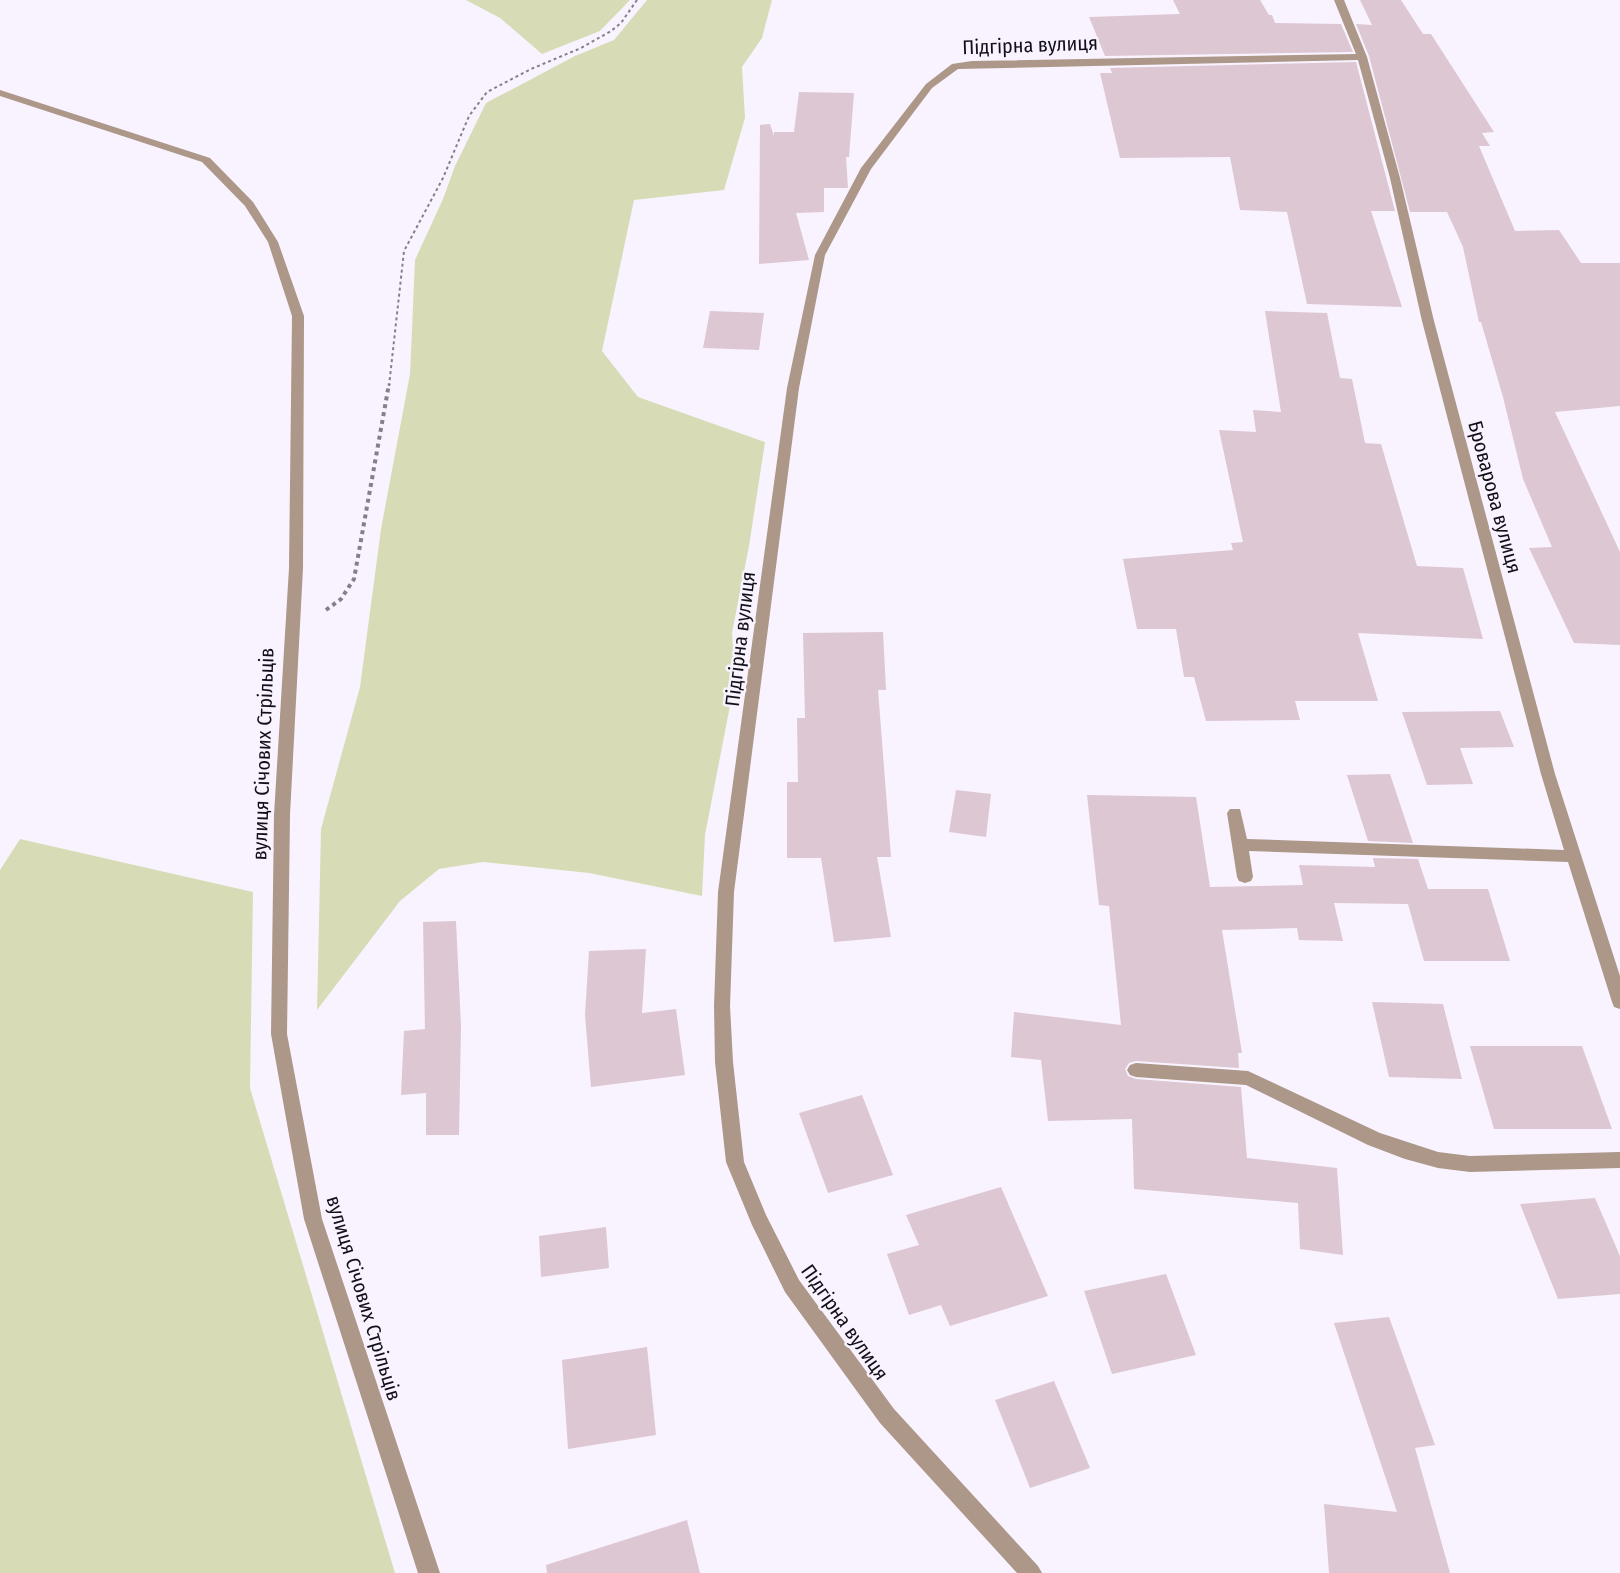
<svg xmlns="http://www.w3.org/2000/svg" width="1620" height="1573" font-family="'Fira Sans Condensed',sans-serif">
	<rect width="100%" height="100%" fill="#f9f3ff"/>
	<!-- green -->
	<path fill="#d8dcb6" d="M466,0H630L600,31L542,54L500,18Z
		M647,0H772L762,38L742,67L745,118L724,190L634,200L602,351L638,397L765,442L749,546L732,633L735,680L705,835L702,896L589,873L483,862L439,869L400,901L317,1010L321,829L360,687L381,529L410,374L415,260L443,199L455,166L486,103L575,56L614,40Z
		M20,839L253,892L250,1088L395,1573H0V870Z"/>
	<!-- building -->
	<path fill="#ddc7d2" d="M1173,0H1260L1269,15H1272L1275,23L1341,24L1353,52L1105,56L1089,17L1180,14Z
		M1360,0H1401L1423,34H1431L1494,132L1482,133L1490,146H1479L1515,231L1559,230L1581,263H1620V406L1555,412L1620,552V645L1574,643L1529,548L1552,547L1523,479L1503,397L1481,322H1479L1463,247L1447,212H1410L1369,56L1356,24L1372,25Z
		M1356,62L1395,211H1371L1402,307L1307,304L1287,212L1240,210L1230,157L1120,158L1100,73H1112L1110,68Z
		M799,92L854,93L849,157H846L848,188H824V212L796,213L809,260L759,264L760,125L770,124L774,136V132H794Z
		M710,311L764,313L759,350L703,348Z
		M1265,311L1327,313L1340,378L1352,379L1365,443L1381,444L1417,566L1463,568L1483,639L1358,633L1378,701H1295L1300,720L1206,721L1194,677H1184L1176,629H1137L1123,559L1233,550L1231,543L1243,542L1219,430L1256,432L1253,410L1281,412Z
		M883,632L886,690H878L891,857H877L891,937L834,942L821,858H787V782H798L797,718H805L803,633Z
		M1500,711L1514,747L1460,748L1473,784L1427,785L1402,712Z
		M1390,774L1413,843L1368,841L1347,775Z
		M956,790L991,794L986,837L949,832Z
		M1087,795L1196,797L1210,887L1303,885L1299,865L1375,867L1373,858L1418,859L1428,889H1488L1510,961H1424L1408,904L1334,903L1343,941L1299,940L1297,928L1222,930L1242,1053H1238L1239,1068L1136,1061L1129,1063L1125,1069L1128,1076L1136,1079L1241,1087L1247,1158L1337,1168L1343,1255L1300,1249L1298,1203L1134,1189L1132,1119L1048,1121L1041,1060L1011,1057L1014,1012L1121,1025L1109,906L1099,905Z
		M456,921L461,1026L459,1135H426V1093L401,1095L404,1031L425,1029L423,922Z
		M646,949L642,1013L676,1009L685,1075L591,1087L585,1015L589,951Z
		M1372,1002L1443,1004L1462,1079L1389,1077Z
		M1470,1046H1582L1612,1129H1494Z
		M862,1095L893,1175L828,1193L799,1113Z
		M1001,1187L1048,1296L950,1326L941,1305L909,1315L887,1254L919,1245L906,1215Z
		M1595,1198L1620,1256V1294L1558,1299L1520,1204Z
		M606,1227L609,1268L541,1277L539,1236Z
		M1166,1274L1196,1355L1112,1374L1084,1291Z
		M1389,1317L1435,1445L1415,1448L1450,1573H1329L1324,1504L1397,1512L1334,1323Z
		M647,1347L656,1435L568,1449L562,1360Z
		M1054,1381L1090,1468L1030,1488L995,1400Z
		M687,1520L700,1573H547L546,1565Z"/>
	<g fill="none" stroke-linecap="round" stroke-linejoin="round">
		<!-- path-far1 -->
		<path stroke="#847f89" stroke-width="2" stroke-dasharray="3 3" stroke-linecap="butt" d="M389,386L404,251L443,178L469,116L487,92L531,69L581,48L611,31L621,23L637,0"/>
		<!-- path -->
		<path stroke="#847f89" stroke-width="4" stroke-dasharray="4 4" stroke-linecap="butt" d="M326,610L341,599L354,579L389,384"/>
		<!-- minor -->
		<path fill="#ac9789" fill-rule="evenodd" d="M1334,0H1344L1367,57L1400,178L1434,321L1555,774L1620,976V1009L1614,1007L1612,1002L1568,862L1249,851L1253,877L1251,881L1245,883L1239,881L1237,877L1227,813L1230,809H1240L1247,839L1564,850L1541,774L1422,321L1390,178L1358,60L958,69L932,88L871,169L825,255L799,388L734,892L730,1006L733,1062L744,1162L766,1215L799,1280L894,1409L1038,1566L1042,1573H1017L880,1423L785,1292L752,1225L726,1162L715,1062L714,1006L718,892L787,388L815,255L861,168L926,84L952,64L972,61L1356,54Z
			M0,90L210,158L253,202L278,242L304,316L303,568L290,815L287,1034L322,1219L440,1573H418L304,1219L271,1034L274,815L289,568L292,316L268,242L245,206L202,162L0,96Z
			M1136,1063L1248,1071L1380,1133L1438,1152L1470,1156L1620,1152V1168L1470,1172L1438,1168L1405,1159L1368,1145L1246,1085L1136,1077L1130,1075L1127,1070L1130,1065Z"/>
	</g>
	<g text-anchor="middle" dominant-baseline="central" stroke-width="5" stroke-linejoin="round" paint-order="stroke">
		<!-- street labels -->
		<g font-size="20" fill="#130f16" stroke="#f9f3ff">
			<text transform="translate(1030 45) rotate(-2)">Підгірна вулиця</text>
			<text transform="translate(1495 497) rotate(75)">Броварова вулиця</text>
			<text transform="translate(740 639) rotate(-83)">Підгірна вулиця</text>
			<text transform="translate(263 754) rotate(-88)">вулиця Січових Стрільців</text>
			<text transform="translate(364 1298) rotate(73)">вулиця Січових Стрільців</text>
			<text transform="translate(845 1322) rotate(55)">Підгірна вулиця</text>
		</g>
	</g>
</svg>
